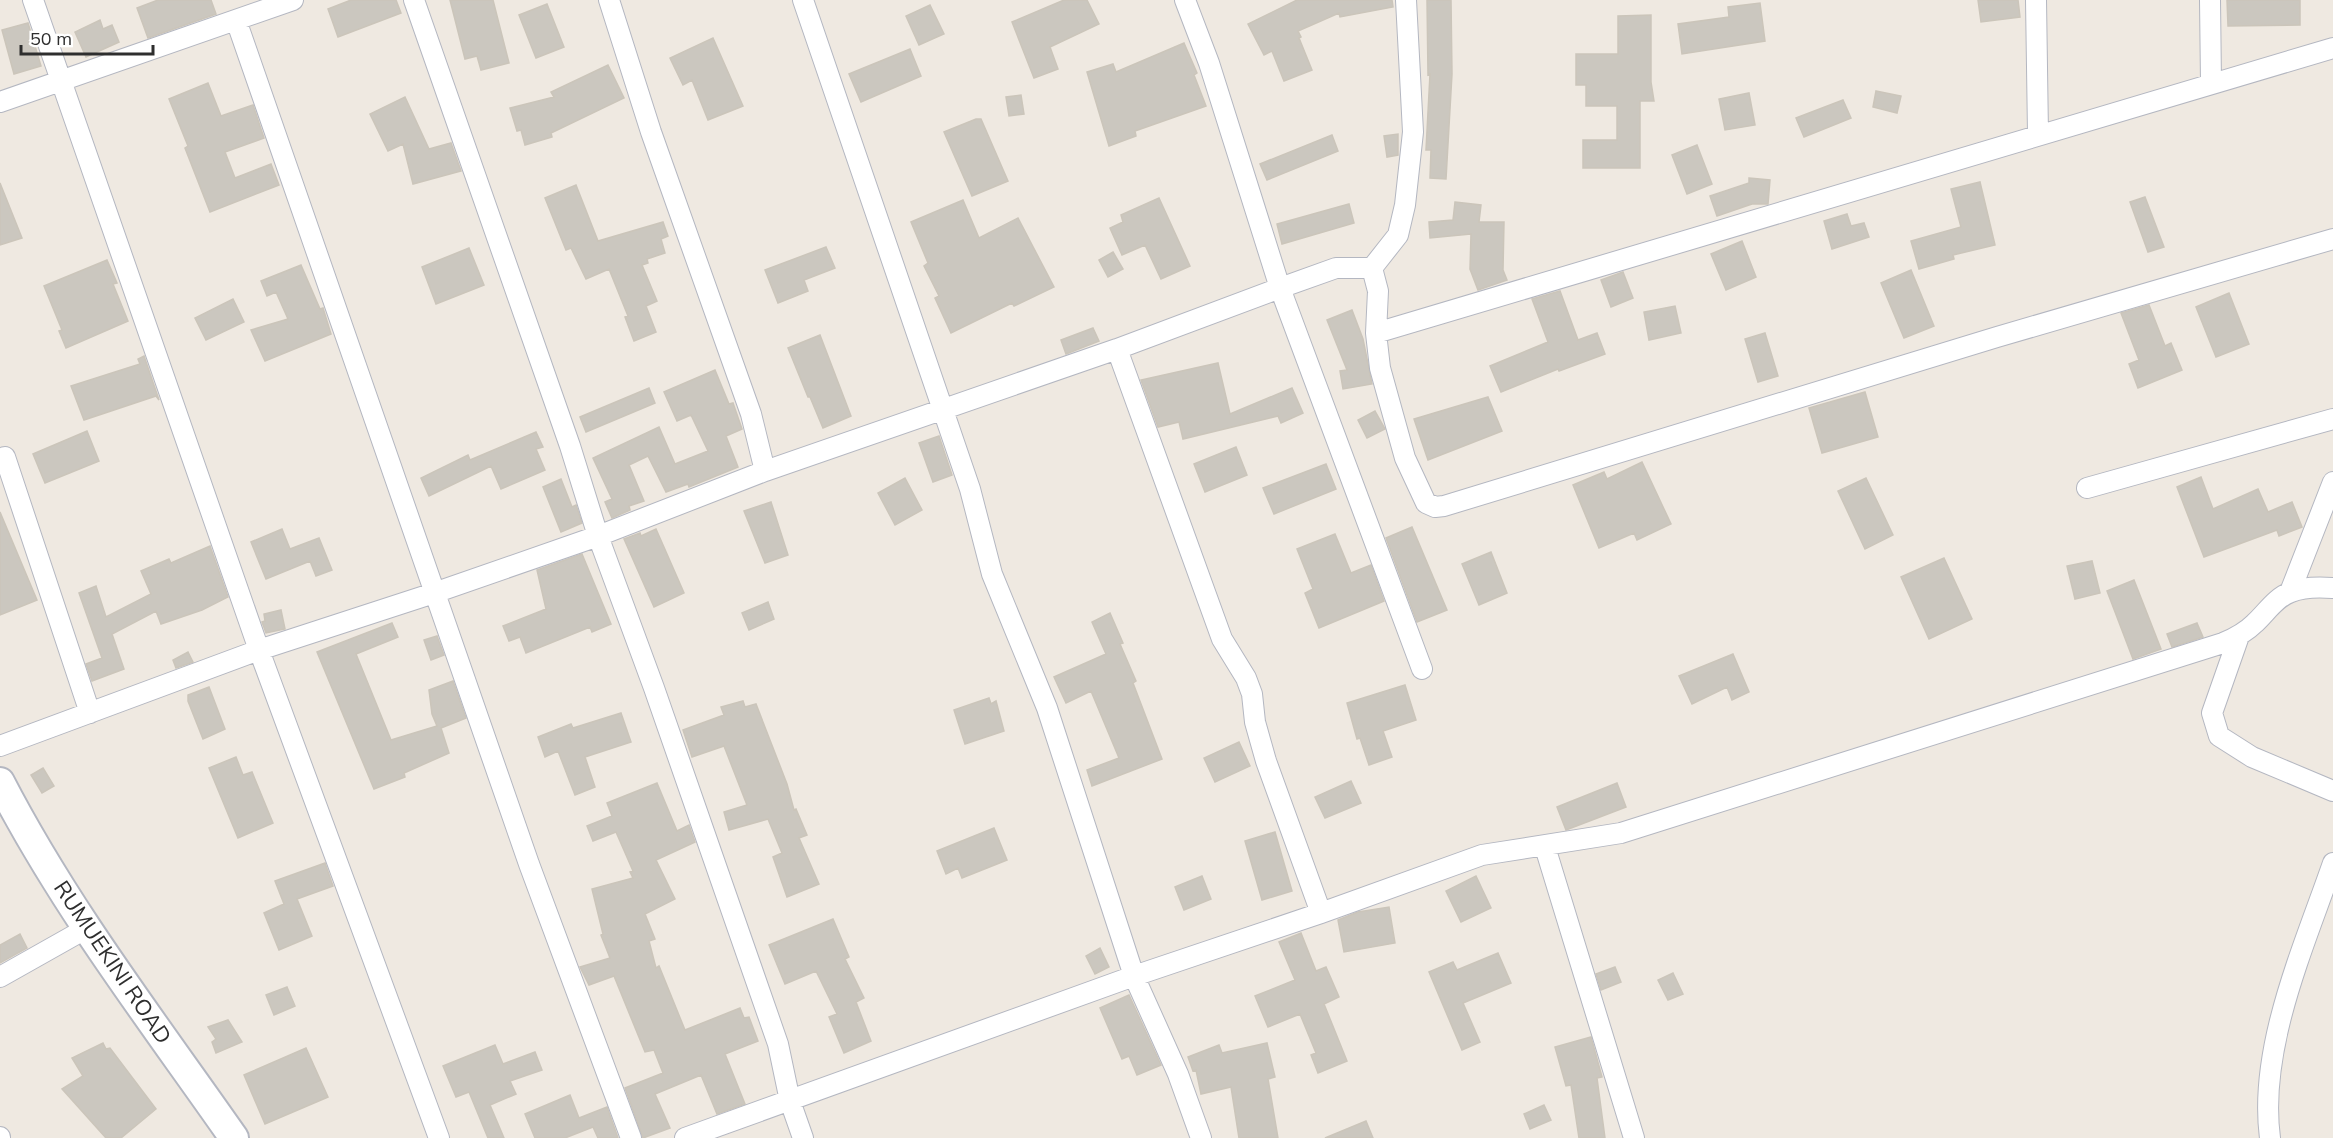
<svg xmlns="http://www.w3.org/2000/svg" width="2333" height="1138" font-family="Mulish,sans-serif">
	<rect width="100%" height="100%" fill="#efe9e1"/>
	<!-- building -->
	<path fill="#cbc7bf" stroke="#cbc5ba" stroke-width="1.5" d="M158,0H211L216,14L148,38L137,8Z
		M351,0H396L401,13L338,37L328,9Z
		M450,0H493L509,63L481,70L477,56L465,59Z
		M1064,0H1087L1099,24L1050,47L1058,69L1034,78L1012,22Z
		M1297,0H1392L1393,7L1340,17L1339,13L1298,31L1301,37L1299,38L1312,70L1284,81L1272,51L1264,55L1248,24Z
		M1427,0H1451L1452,74L1446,179L1430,178L1431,150H1426L1430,74L1428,75Z
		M1978,0H2018L2020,17L1981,22Z
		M2227,0H2300V25L2228,26Z
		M1760,3L1765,41L1682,54L1678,24L1729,17L1728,7Z
		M547,4L564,47L536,58L519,15Z
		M930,5L944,34L919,45L906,16Z
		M1651,15V82L1654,101H1640V168H1583V140H1617V106H1586V85H1576V54H1618V16Z
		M100,20L103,29L112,25L119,42L86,57L75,32Z
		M28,23L41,66L14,74L2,30Z
		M713,38L743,106L708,120L692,80L683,85L670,58Z
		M1184,43L1197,73L1194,75L1206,106L1135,131L1136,136L1109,146L1087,72L1113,64L1116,72Z
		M910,49L921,76L861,102L849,74Z
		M608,65L624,98L551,133L552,137L525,145L521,130L517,131L510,108L554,97L551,92Z
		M208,83L221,116L253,105L264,138L225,152L235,178L271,164L279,185L210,212L185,148L188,146L169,99Z
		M1876,91L1901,96L1897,113L1873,107Z
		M1749,93L1755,125L1725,130L1719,99Z
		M1021,95L1024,114L1009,116L1006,97Z
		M405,97L429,149L451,143L461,171L413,184L403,144L388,151L370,114Z
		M1843,100L1851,118L1804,137L1796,118Z
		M976,119H981L1008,181L972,196L944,132Z
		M1398,134V155L1387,157L1384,136Z
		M1332,135L1338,151L1267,180L1260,164Z
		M1697,145L1712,184L1687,194L1672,155Z
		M1749,178L1770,180L1768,204H1752L1717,216L1710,196L1749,183Z
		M1980,182L1995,245L1953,255L1954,259L1919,269L1911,241L1961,227L1951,189Z
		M0,183L22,238L0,245Z
		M576,185L598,241L663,222L668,236L661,239L665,253L647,259L648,263L642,265L657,301L646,306L656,332L634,341L625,317L628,316L609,269L586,279L571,248L566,250L545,198Z
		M2145,197L2164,247L2148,252L2130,202Z
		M1159,198L1190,266L1161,279L1145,245L1122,255L1110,228L1123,222L1121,215Z
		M963,200L979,238L1018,218L1054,287L1014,306L1012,303L951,333L935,298L939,296L924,266L928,263L911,222Z
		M1455,202L1481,205L1479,222H1504L1503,270L1507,280L1478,290L1470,269L1471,234L1430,238L1429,222L1453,220Z
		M1349,204L1354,223L1282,244L1277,224Z
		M1847,214L1851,226L1864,223L1869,237L1832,249L1824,221Z
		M1742,241L1756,277L1726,290L1711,254Z
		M826,247L835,268L804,280L808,291L778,303L765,270Z
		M469,248L484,285L436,304L422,267Z
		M1113,252L1123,269L1108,277L1099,260Z
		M107,260L117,283L113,284L128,321L66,348L59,331L62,330L44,286Z
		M301,265L320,309L323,308L331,334L265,361L251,330L288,319L276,292L267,296L261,281Z
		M1911,270L1934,326L1904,338L1881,283Z
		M1623,272L1633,298L1611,307L1601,280Z
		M1560,291L1578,340L1597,333L1605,354L1559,371L1558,369L1501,392L1490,366L1548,342L1532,299Z
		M2229,293L2249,344L2216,357L2196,307Z
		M233,299L244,322L206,340L195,318Z
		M2149,305L2165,346L2171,343L2182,370L2138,388L2129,364L2139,360L2121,313Z
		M1675,306L1681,333L1649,340L1644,312Z
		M1352,310L1363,339L1372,384L1343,389L1340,371L1347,370L1327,320Z
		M1093,328L1099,341L1066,354L1061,340Z
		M1765,333L1778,376L1758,382L1745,339Z
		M820,335L851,416L823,428L810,397H808L788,348Z
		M144,356L159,400L156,396L84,420L71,386L140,364L138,359Z
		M1218,363L1230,414L1292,388L1303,413L1281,423L1278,416L1183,439L1179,422L1158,427L1141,380Z
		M715,370L729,404L733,403L742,429L726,436L738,467L689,487L688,484L666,492L648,456L629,465L644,501L629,506L630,510L612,518L605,502L612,499L593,458L659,427L675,464L708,451L691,415L677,421L664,392Z
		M649,388L655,403L586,432L580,417Z
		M1865,392L1878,437L1822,453L1809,408Z
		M1488,397L1502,431L1428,460L1414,419Z
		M1375,411L1385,429L1367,438L1358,420Z
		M87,431L99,461L45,483L33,454Z
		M536,432L543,447L536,449L545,470L501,489L491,466L429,496L421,478L468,455L470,460Z
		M939,436L952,475L933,482L919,443Z
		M1236,447L1247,475L1205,492L1194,464Z
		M1642,462L1671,524L1637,540L1634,533L1599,548L1573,485L1604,472L1607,479Z
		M1326,464L1336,489L1274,514L1263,488Z
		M2201,477L2213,509L2258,489L2268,512L2292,502L2302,527L2279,536L2277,530L2204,557L2177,487Z
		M905,478L922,510L895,525L878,493Z
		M1866,478L1893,535L1865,549L1838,491Z
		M561,479L572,507L576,505L582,523L561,532L543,487Z
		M771,502L788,555L765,563L744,511Z
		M0,512L37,600L0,615Z
		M1412,527L1447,610L1417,622L1386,538Z
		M282,529L290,549L319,538L332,570L316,576L310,561L266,579L251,542Z
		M656,529L684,593L654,607L624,539L640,533L641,536Z
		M1335,534L1351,573L1371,565L1384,601L1319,628L1305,593L1313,589L1297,549Z
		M210,546L228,597L202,610L161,624L156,611L112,634L124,669L92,681L86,664L102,658L79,593L96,586L106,617L151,594L141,571L169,559L171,563Z
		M1491,552L1507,593L1479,605L1462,564Z
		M582,554L611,624L592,632L590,627L526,653L520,637L509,641L503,626L546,609L537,570Z
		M1944,558L1972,619L1929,639L1901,577Z
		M2092,561L2100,593L2075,599L2067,566Z
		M2134,580L2161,649L2133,659L2107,591Z
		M768,602L774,619L749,630L742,613Z
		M281,610L285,629L266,633L262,622L265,621L264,614Z
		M1110,613L1123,643L1120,644L1136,681L1133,683L1162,759L1092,786L1087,770L1119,758L1091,691L1066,703L1054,677L1106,654L1092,622Z
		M392,623L398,637L356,654L391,740L437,726L432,714L429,690L453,681L466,718L441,728L449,753L404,773L405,777L374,789L317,652Z
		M2197,623L2203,637L2172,647L2167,634Z
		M437,636L444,655L431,660L424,640Z
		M188,652L193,662L176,668L173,660Z
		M1733,654L1749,692L1732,700L1727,687L1692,704L1679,676Z
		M1405,685L1416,720L1383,731L1392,757L1369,765L1360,738L1357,739L1347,703Z
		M209,687L225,729L203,739L188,701V695Z
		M989,698L991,704L996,701L1004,731L965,744L954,710Z
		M743,701L745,707L756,704L787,784L794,810L796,809L807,835L799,838L819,884L787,897L773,857L782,853L768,819L729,830L724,812L747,805L724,746L692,757L683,730L724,715L721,707Z
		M621,713L631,742L585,757L595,787L575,795L558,751L545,757L538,737L571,724L573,728Z
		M1239,742L1250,766L1215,782L1204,758Z
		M236,757L243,775L252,772L273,823L238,838L209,768Z
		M43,768L54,786L42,793L31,775Z
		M1351,781L1361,803L1325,818L1315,797Z
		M657,783L677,831L689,825L695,842L656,860L675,899L645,914L655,939L649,941L656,968L659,966L685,1030L740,1008L744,1018L749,1017L758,1041L725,1054L745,1104L717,1114L701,1075L655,1094L670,1128L643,1138L625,1088L663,1073L654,1050L645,1052L614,976L589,985L580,967L610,958L601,935L603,934L592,889L633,878L630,872L633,871L616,832L593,841L587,826L612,816L607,803Z
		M1617,783L1626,807L1566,830L1557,807Z
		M994,828L1007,860L962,878L958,868L946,874L937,851Z
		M1275,832L1292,891L1262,900L1245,841Z
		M325,863L333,886L297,899L312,936L279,950L264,913L284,904L275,881Z
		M1202,876L1211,899L1184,910L1175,887Z
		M1476,876L1491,908L1461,922L1446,891Z
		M1389,907L1395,943L1344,952L1338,920L1358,912Z
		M833,919L849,957L845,959L864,998L856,1002L871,1041L844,1053L829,1017L837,1014L816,971L785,984L769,945Z
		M1301,933L1316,971L1326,967L1339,997L1324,1004L1347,1061L1318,1073L1311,1055L1316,1053L1300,1014L1268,1027L1255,996L1295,980L1279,942Z
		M20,934L27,948L0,963V945Z
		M1100,948L1109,967L1095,974L1086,956Z
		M1498,953L1511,983L1463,1003L1480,1042L1462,1050L1429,972L1453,962L1457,970Z
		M1615,967L1621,982L1601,990L1596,974Z
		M1673,973L1683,994L1668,1000L1658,980Z
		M287,987L295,1006L274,1015L266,995Z
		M1129,995L1161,1065L1137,1075L1129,1056L1122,1059L1100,1008Z
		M228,1020L242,1042L216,1053L212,1042L216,1039L208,1027Z
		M1591,1037L1602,1077L1597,1078L1605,1138H1579L1571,1085L1566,1086L1555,1047Z
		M103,1043L106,1049L110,1048L156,1109L121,1138H106L62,1089L83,1076L72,1058Z
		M1267,1043L1275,1077L1268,1079L1278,1138H1239L1231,1087L1201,1094L1196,1070L1193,1071L1188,1057L1219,1045L1222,1053Z
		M495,1045L503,1064L535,1052L542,1070L510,1081L516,1094L490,1105L504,1138H488L469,1092L456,1097L443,1066Z
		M306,1048L328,1097L265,1124L244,1075Z
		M570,1095L579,1118L607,1107L618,1138H598L593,1127L565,1138H535L525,1114Z
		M1544,1105L1551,1120L1530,1129L1524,1114Z
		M1366,1121L1373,1138H1325Z"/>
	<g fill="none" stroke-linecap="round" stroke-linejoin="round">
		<defs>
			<path id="street" d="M33,0L259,650L439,1138
				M414,0L570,446L598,536L654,688L778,1044L790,1101L803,1138
				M609,0L651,132L751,414L765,471
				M803,0L970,489L992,574L1047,708L1134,976L1178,1074L1201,1138
				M1185,0L1209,63L1280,288L1422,669
				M2036,0L2038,134
				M2210,0L2211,83
				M236,20L529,864L631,1138
				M0,102L293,0
				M1372,268L1378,291L1376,333L1380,368L1405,458L1426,503L1435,507L1444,506L1997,337L2333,239
				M1372,268L1398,235L1405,205L1413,132L1406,0
				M1376,333L2333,48
				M1117,349L1222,639L1246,678L1252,694L1255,722L1266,761L1321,913
				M5,457L90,713
				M2087,488L2333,419
				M2290,592L2333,482
				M2239,636L2212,713L2219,736L2252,757L2333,791
				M0,746L259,650L434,593L598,536L765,471L1117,349L1280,288L1336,268H1372
				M1545,847L1634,1138
				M0,977L87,928
				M0,1137V1138
				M685,1138L1134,976L1321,913L1482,855L1621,833L2223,643C2235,638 2246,632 2255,623C2266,613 2276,597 2291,592C2303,587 2320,587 2333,588
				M2270,1138C2258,1048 2304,947 2333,863"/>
			<path id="secondary" d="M0,782C65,908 153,1022 234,1138"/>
		</defs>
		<!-- street casing -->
		<use href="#street" stroke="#b4b7c1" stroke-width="22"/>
		<!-- secondary casing -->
		<use href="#secondary" stroke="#b4b7c1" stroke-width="32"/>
		<!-- street -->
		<use href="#street" stroke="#fff" stroke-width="20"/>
		<!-- secondary -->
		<use href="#secondary" stroke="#fff" stroke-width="28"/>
	</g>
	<g text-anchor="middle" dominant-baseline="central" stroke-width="5" stroke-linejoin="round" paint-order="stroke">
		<!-- street labels -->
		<g font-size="22" fill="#2e2e2e" stroke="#fff">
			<text transform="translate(113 962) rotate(56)">RUMUEKINI ROAD</text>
		</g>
	</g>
	<!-- scale -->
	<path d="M21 45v9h132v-9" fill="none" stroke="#2e2e2e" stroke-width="3"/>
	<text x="30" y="45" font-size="18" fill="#2e2e2e" stroke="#ffffff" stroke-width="4.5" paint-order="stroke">50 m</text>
</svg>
